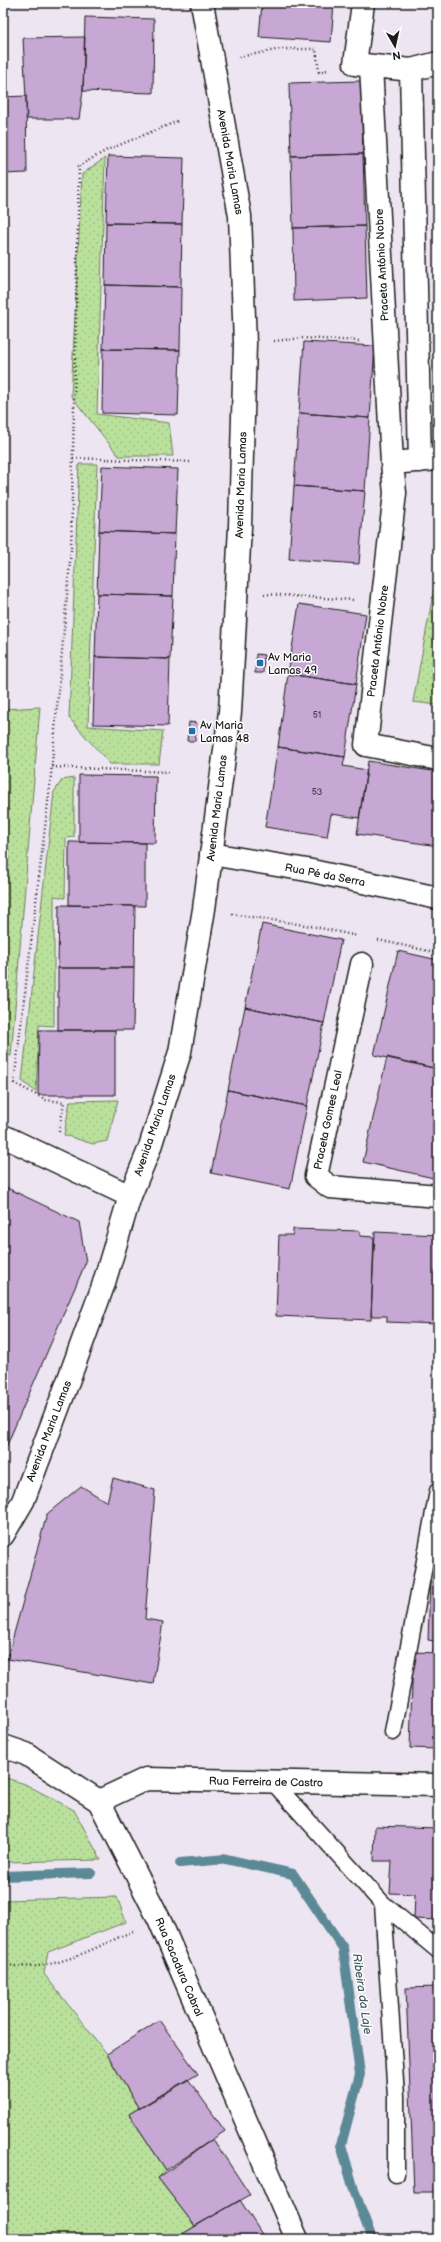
<svg xmlns="http://www.w3.org/2000/svg" width="441" height="2242" font-family="'Balsamiq Sans',sans-serif">
	<defs>
		<pattern id="grass-dots" width="8" height="8" patternUnits="userSpaceOnUse"><rect width="8" height="8" fill="#bae19c"/><path d="M2 2h.1M6 6h.1" fill="none" stroke="#9fc086" stroke-width="1.8" stroke-linecap="round"/></pattern>
	</defs>
	<rect width="100%" height="100%" fill="#eee5f2"/>
	<filter id="ink" filterUnits="userSpaceOnUse"><feTurbulence type="fractalNoise" baseFrequency=".025" numOctaves="2"/><feDisplacementMap in="SourceGraphic" scale="8" xChannelSelector="R" yChannelSelector="G"/><feConvolveMatrix kernelMatrix="1 2 1 2 8 2 1 2 1" color-interpolation-filters="sRGB"/></filter>
	<g filter="url(#ink)">
		<!-- grass -->
		<path fill="url(#grass-dots)" stroke="#6b7e5c" d="M105,158L97,414L169,423L173,456H119L71,396L82,174Z
			M79,464H97L88,726L163,731L159,764H110L69,718Z
			M438,567V705L413,702Z
			M40,707L11,1056L3,1054V709Z
			M74,778V837L66,838L65,898L54,896V1026L39,1025L36,1092L22,1081L54,792L62,780Z
			M118,1100L107,1141L93,1144L64,1135L70,1101Z
			M3,1777L25,1784L74,1810L101,1860L3,1862Z
			M117,1897L126,1922L48,1952L44,1974L107,2054L139,2109L129,2114L166,2170L158,2178L195,2226L180,2236L181,2239H3V1900Z"/>
		<g fill="none" stroke-linecap="round" stroke-linejoin="round">
			<!-- stream -->
			<path stroke="#5c8996" stroke-width="10" d="M180,1863L226,1859L293,1874L343,1948L360,2074L341,2145L354,2190L372,2239
				M3,1876L91,1873"/>
		</g>
		<!-- building -->
		<path fill="#c7a8d4" stroke="#1c1c1c" d="M262,3H334L331,42L259,37Z
			M85,17L154,19L153,93L83,91Z
			M85,37L83,91L79,119H27L23,38Z
			M361,81L363,154L291,156L289,83Z
			M26,96L27,173L3,174V97Z
			M363,154L365,226L293,228L291,156Z
			M108,156L184,158L182,224L106,223Z
			M106,223L182,224L181,287L105,285Z
			M365,226L367,298L294,301L293,228Z
			M105,285L181,287L180,350L103,349Z
			M304,342L375,346L370,418L299,413Z
			M103,349L180,350L178,415L102,413Z
			M299,413L370,418L365,491L294,486Z
			M102,466L178,469L175,534L99,531Z
			M294,486L365,491L359,564L289,559Z
			M99,531L175,534L173,596L97,594Z
			M97,594L173,596L170,659L95,657Z
			M299,604L366,614L356,684L288,674Z
			M256,654L264,655L263,673H255Z
			M95,657L170,659L168,726L93,724Z
			M288,674L356,684L345,757L278,747Z
			M189,722L197,723L195,741H187Z
			M278,747L345,757L343,766L367,770L359,818L331,814L327,837L265,827Z
			M368,761L438,772V846L357,834Z
			M79,775L156,776L155,843L79,842Z
			M69,842L145,843V906L69,905Z
			M59,905L135,906L134,968H58Z
			M262,924L341,940L324,1023L245,1007Z
			M398,951L438,960V1069L374,1055Z
			M58,968H134L133,1030H58Z
			M245,1007L324,1023L307,1106L228,1090Z
			M39,1030H115V1095H38Z
			M387,1057L438,1069V1179L363,1162Z
			M228,1090L307,1106L290,1189L211,1173Z
			M3,1186L79,1222L86,1262L3,1454Z
			M293,1229L360,1231V1236L374,1237L371,1320L276,1316L279,1235H293Z
			M375,1232L438,1235V1324L387,1322V1316H371Z
			M113,1478L155,1490L145,1619L163,1622L153,1684L7,1659L47,1514L81,1486L107,1502Z
			M437,1567H438V1653H433L434,1641L428,1640L430,1582H436Z
			M413,1652L438,1653V1749L410,1748Z
			M375,1826L438,1828V1920L414,1919L415,1894L390,1893L392,1861H374Z
			M438,1987V2192H414L406,1988Z
			M159,2020L198,2074L139,2109L107,2054Z
			M188,2079L225,2131L166,2170L129,2114Z
			M213,2139L250,2195L195,2226L158,2178Z
			M240,2200L265,2239H181L179,2236Z"/>
		<g fill="none" stroke-linecap="round" stroke-linejoin="round">
			<defs>
				<path id="service" d="M393,1732L438,1491
					M273,1782L383,1904L438,1950
					M383,1904L396,2096V2174"/>
				<path id="minor" d="M363,3L355,64L411,70L438,63
					M371,66L392,463L438,459
					M411,70L420,461
					M392,463L395,493L366,745L438,759
					M211,854L307,870L438,898
					M362,964L316,1176L330,1187L438,1196
					M3,1136L130,1196
					M99,1801L146,1779L438,1785"/>
				<path id="tertiary" d="M3,1535L23,1501L63,1395L103,1286L130,1196L149,1150L180,1052L204,909L230,712L240,527L245,343L240,216L202,3
					M3,1746L26,1754L99,1801L159,1919L297,2239"/>
			</defs>
			<!-- service casing -->
			<use href="#service" stroke="#1c1c1c" stroke-width="19"/>
			<!-- minor casing -->
			<use href="#minor" stroke="#1c1c1c" stroke-width="25"/>
			<!-- tertiary casing -->
			<use href="#tertiary" stroke="#1c1c1c" stroke-width="25"/>
			<!-- path -->
			<path stroke="#1c1c1c" stroke-width="2.5" stroke-dasharray="1 3" stroke-linecap="butt" d="M239,57L281,49H316L319,72L327,70
				M274,341L303,338L359,341
				M73,458L190,462
				M264,594L354,600
				M52,767L169,772
				M232,914L311,926L357,936
				M378,940L438,953
				M59,1132L64,1102L46,1100L14,1083L50,786L71,550L79,166L107,150L178,121
				M3,1964C50,1975 91,1949 133,1931"/>
			<!-- service -->
			<use href="#service" stroke="#fff" stroke-width="16"/>
			<!-- minor -->
			<use href="#minor" stroke="#fff" stroke-width="22"/>
			<!-- tertiary -->
			<use href="#tertiary" stroke="#fff" stroke-width="22"/>
		</g>
	</g>
	<!-- markers -->
	<g fill="#1f6fb2" stroke="#fff" stroke-width="1.5">
		<rect x="256" y="659" width="8" height="8" rx="2"/>
		<rect x="188" y="727" width="8" height="8" rx="2"/>
	</g>
	<g text-anchor="middle" dominant-baseline="central" stroke-width="3" stroke-linejoin="round" paint-order="stroke">
		<!-- number labels -->
		<g font-size="9" fill="#473f4a">
			<text x="317" y="715">51</text>
			<text x="317" y="792">53</text>
		</g>
		<!-- street labels -->
		<g font-size="11" fill="#1c1c1c" stroke="#fff">
			<text transform="translate(230 162) rotate(80)">Avenida Maria Lamas</text>
			<text transform="translate(382 265) rotate(-93)">Praceta António Nobre</text>
			<text transform="translate(241 485) rotate(-88)">Avenida Maria Lamas</text>
			<text transform="translate(378 641) rotate(-83)">Praceta António Nobre</text>
			<text transform="translate(217 808) rotate(-83)">Avenida Maria Lamas</text>
			<text transform="translate(325 875) rotate(11)">Rua Pé da Serra</text>
			<text transform="translate(328 1120) rotate(-78)">Praceta Gomes Leal</text>
			<text transform="translate(155 1125) rotate(-71)">Avenida Maria Lamas</text>
			<text transform="translate(49 1431) rotate(-69)">Avenida Maria Lamas</text>
			<text transform="translate(266 1782) rotate(1)">Rua Ferreira de Castro</text>
			<text transform="translate(179 1967) rotate(67)">Rua Sacadura Cabral</text>
		</g>
		<!-- poi labels -->
		<g font-size="11" fill="#1c1c1c" stroke="#fff" text-anchor="start">
			<text x="268" y="657">Av Maria<tspan x="268" dy="13">Lamas 49</tspan></text>
			<text x="200" y="725">Av Maria<tspan x="200" dy="13">Lamas 48</tspan></text>
		</g>
		<!-- water labels -->
		<g font-size="12" font-style="italic" fill="#415b63" stroke="#fff">
			<text transform="translate(362 1994) rotate(82)">Ribeira da Laje</text>
		</g>
	</g>
	<!-- margin -->
	<rect width="441" height="2242" fill="none" stroke="#fff" stroke-width="16"/>
	<rect x="8" y="8" width="425" height="2226" fill="none" stroke="#1c1c1c" stroke-width="1.5" filter="url(#ink)"/>
	<!-- north arrow -->
	<g transform="translate(395 46) rotate(171)" stroke="#ffffff" stroke-width="3" paint-order="stroke">
	<path d="M0-3L7 15L0 10L-7 15Z" fill="#1c1c1c"/>
	<text y="-6" font-size="11" font-weight="bold" text-anchor="middle" fill="#1c1c1c">N</text>
	</g>
</svg>
